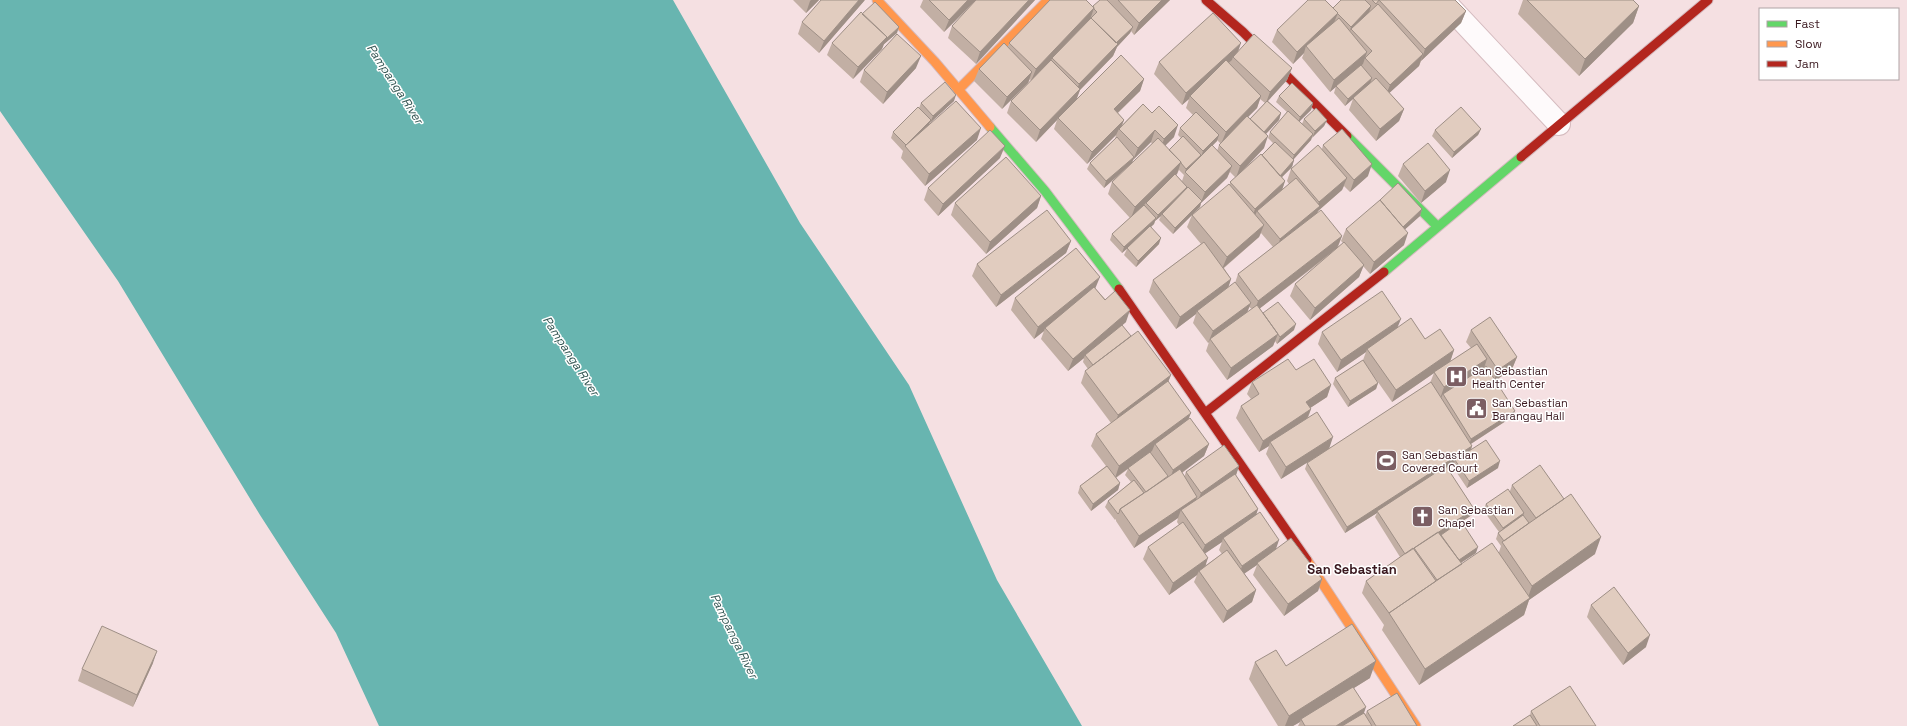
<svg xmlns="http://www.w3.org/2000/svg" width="1907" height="726" font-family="'Space Grotesk',sans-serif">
	<rect width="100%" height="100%" fill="#f5e0e2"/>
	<!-- water -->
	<path fill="#68b5b0" d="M0,0H673L800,223L909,385L997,580L1082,726H379L336,633L260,515L118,281L0,111Z"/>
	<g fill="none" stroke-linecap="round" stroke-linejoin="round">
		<defs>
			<path id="street" d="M1443,0L1559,124"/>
			<path id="fast" d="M990,127L1045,191L1119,289
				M1347,136L1437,226
				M1384,272L1521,157"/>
			<path id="slow" d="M877,0L935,62L990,127
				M958,90L1048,0
				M1307,560L1416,726"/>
			<path id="jam" d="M1206,0L1243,32L1347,136
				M1521,157L1708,0
				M1119,289L1307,560
				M1205,413L1384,272"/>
		</defs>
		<!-- street casing -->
		<use href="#street" stroke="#d5bbbf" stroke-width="24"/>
		<!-- fast casing -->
		<use href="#fast" stroke="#d5bbbf" stroke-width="11"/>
		<!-- slow casing -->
		<use href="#slow" stroke="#d5bbbf" stroke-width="11"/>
		<!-- jam casing -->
		<use href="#jam" stroke="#d5bbbf" stroke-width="11"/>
		<!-- street -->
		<use href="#street" stroke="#fefafb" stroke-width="22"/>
		<!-- fast -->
		<use href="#fast" stroke="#63d668" stroke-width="9"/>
		<!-- slow -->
		<use href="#slow" stroke="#ff974d" stroke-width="9"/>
		<!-- jam -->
		<use href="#jam" stroke="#b3261e" stroke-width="9"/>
	</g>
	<!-- wall -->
	<path fill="#c2afa4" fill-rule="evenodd" d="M793,0H819L806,13Z
		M923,0H976L944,32L920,7Z
		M976,0H1035L976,64L948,38L952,26Z
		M1100,0H1170L1134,35L1131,31L1130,33L1117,47L1113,56L1080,90L1076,99L1144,79L1140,91L1118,113L1124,120L1122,125L1143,104L1174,137L1165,145L1169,150L1181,138L1178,135L1180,128L1193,115L1186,108L1189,99L1182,105L1154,74L1159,62L1239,51L1292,68L1287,80L1268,101L1281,113L1279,120L1266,134L1264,148L1236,177L1262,155L1273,143L1268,138L1270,132L1287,112L1276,102L1279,96L1313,103L1311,110L1299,121L1302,124L1304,119L1327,120L1324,126L1312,137L1311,140L1293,160H1294L1292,167L1282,177L1285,181L1282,190L1289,184L1287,181L1291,169L1322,149L1323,145L1368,176L1350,192L1344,186L1342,190L1318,211L1317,213L1342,236L1338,247L1343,243L1341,241L1346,229L1422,209L1420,216L1405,229L1404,245L1370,274L1363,266L1359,277L1310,320L1290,296L1295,284L1327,257L1260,308L1263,313L1294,330L1277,344L1275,341L1273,346L1227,380L1206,351L1209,342L1208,343L1193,323L1196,314L1176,329L1149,292L1153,280L1201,244L1187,227L1192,215L1230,185V182L1236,178L1230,172L1227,178L1201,203L1200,207L1173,234L1159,220L1161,216L1155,221L1154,224L1151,227L1159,244L1136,267L1124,255L1127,249L1122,253L1110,240L1112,234L1130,218L1108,194L1112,182L1152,144L1151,142L1133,160L1132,163L1104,188L1087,169L1090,163L1115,139L1116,135L1087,164L1054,129L1057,120L1036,142L1007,113L1011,101L1031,81L1030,79L1028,83L1002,109L974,81L979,69L1008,47L1009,43L1093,6ZM1260,99L1265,103L1250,119L1248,117L1257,108ZM1217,140L1221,144L1219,145L1217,151L1212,146L1217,141ZM1179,170L1184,175L1182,181L1176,175L1177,174ZM1261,233L1273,247L1238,274L1235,283L1228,288L1231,279L1224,268L1259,237ZM1249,307L1252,309L1247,313Z
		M1341,0H1455L1466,11L1461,23L1421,61L1419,66L1389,93L1404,109L1399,121L1376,141L1349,110L1353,99L1345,106L1334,93L1336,86L1337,85L1330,92L1302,58L1304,53L1293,64L1272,42L1277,30L1333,8Z
		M1523,0H1633L1639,6L1633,23L1579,76L1518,14Z
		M864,1L819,53L798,34L802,22Z
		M862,14L897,33L883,45L882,49L853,79L827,55L832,43Z
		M916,68L883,104L860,82L864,70Z
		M954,101L930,123V122L929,125L977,140L925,186L901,158L903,151L891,138L893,132L919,108L921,103Z
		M1481,129L1478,135L1452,158L1432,136L1435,130Z
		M1000,158L938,216L924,200L928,188Z
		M1403,164L1446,182L1421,203L1398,176Z
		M1041,196L1037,208L986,254L951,215L955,203Z
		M1071,241L1066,253L996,307L972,276L977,264Z
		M1095,288L1126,322L1118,329L1131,336L1171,375L1168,382L1189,419L1209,444L1204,456L1182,473L1184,477L1186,472L1239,466L1236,475L1258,509L1256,515L1276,549L1322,579L1318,591L1284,616L1253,575L1257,565L1244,573L1256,590L1252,602L1223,623L1194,582L1197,575L1169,595L1143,559L1148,547L1179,525L1177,522L1178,518L1134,548L1116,521V519L1115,520L1105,507L1108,501L1131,482L1125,475L1128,469L1116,478L1120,483L1118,490L1091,511L1078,493L1080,486L1106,466L1091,446L1096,434L1111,423L1081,383L1085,371L1088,369L1083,362L1084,358L1068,371L1041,339L1044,331L1034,339L1011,310L1015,298ZM1222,542L1219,550L1222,554L1206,565L1205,553Z
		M1398,328L1454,350L1450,362L1471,348L1466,342L1471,330L1517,357L1512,369L1495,381L1512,417L1471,444L1472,446L1471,450L1498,468L1467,488L1453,467L1454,463L1447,468L1474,509L1472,515L1461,522L1476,553L1461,563L1462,564L1499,552L1501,546L1496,539L1498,533L1499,532L1483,510L1486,504L1510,491L1512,485L1595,554L1529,600L1524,615L1419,685L1382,630L1384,625L1362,593L1366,581L1400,557L1375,517L1377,513L1345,533L1305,469L1307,463L1317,456L1281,479L1266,454L1269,446L1259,452L1236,418L1241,406L1251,399L1247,394L1252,382L1296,370L1331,385L1327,397L1310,408L1311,409L1308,418L1329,449L1430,383L1434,373L1392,402L1373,375L1378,383L1376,389L1348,407L1333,384L1335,378L1363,360L1366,352L1337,372L1318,344L1322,332Z
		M1591,605L1646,647L1623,665L1587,617Z
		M1255,662L1286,666L1370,678L1354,688L1365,715L1367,711L1417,726H1298L1300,722L1293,726H1278L1249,679Z
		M153,663L133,707L78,681L82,669Z
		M1531,711L1596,726H1513L1530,715Z"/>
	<!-- shaded-wall -->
	<path fill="#9e8f86" d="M811,0H819L806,13L810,1Z
		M859,0H865L819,53L824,41Z
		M968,0H976L944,32L949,20Z
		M1029,0H1035L976,64L980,52Z
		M1162,0H1170L1134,35L1139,23Z
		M1371,6L1369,13L1351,29L1349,33L1351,27Z
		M1639,6L1633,23L1579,76L1585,59Z
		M1094,8L1090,20L1052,58V59L1031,81L1036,69Z
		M1466,11L1461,23L1421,61L1425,49Z
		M1338,13L1333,25L1306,46L1304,53L1293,64L1297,52Z
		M899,27L897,33L883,45L886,39Z
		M1133,27L1130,33L1117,47L1113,56L1080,90L1076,101L1058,118L1057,120L1036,142L1040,130L1075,94L1079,84L1115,44Z
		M887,37L882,49L853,79L858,67Z
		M1241,43L1237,55L1233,57L1232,60L1191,97L1190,96L1189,99L1182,105L1186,93Z
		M1367,52L1363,64L1330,92L1334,80Z
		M1423,54L1419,66L1385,97L1390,85Z
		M921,56L916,68L883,104L887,92Z
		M1292,68L1287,80L1266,103L1270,92Z
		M1032,72L1028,83L1002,109L1007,97Z
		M1372,78L1370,84L1345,106L1348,99Z
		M1144,79L1140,91L1109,121L1114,109Z
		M956,95L954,101L930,123L933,116Z
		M1261,96L1257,108L1221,144L1226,132Z
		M1313,103L1311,110L1298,123L1300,117Z
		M1404,109L1399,121L1376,141L1380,129Z
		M1281,113L1279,120L1262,138L1264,132Z
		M931,120L928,127L906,145Z
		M1124,120L1120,130L1119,129L1116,135L1087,164L1092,152Z
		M1327,120L1324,126L1312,138L1315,131Z
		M1178,125L1174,137L1160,151L1164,139Z
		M981,128L977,140L925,186L929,174Z
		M1481,129L1478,135L1452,158L1454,152Z
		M1155,130L1151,142L1133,160L1138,148Z
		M1313,134L1311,140L1292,161L1294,155Z
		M1219,135L1217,141L1201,157L1203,151Z
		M1268,136L1264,148L1236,178L1240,166Z
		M1005,146L1000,158L938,216L943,204Z
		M1201,155L1199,161L1185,172L1186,169Z
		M1134,157L1132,163L1104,188L1106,181Z
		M1294,160L1292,167L1277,182L1280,176Z
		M1181,162L1177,174L1146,203L1131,218L1135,207Z
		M1372,164L1368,176L1350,192L1354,180Z
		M1232,166L1227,178L1201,203L1200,207L1173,234L1175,228L1201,202L1205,192Z
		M1450,170L1446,182L1421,203L1425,191Z
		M1347,178L1342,190L1318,211L1315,218L1276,251L1280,239L1316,209L1319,202Z
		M1285,181L1281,193L1257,211L1254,218L1251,221L1255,209Z
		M1187,187L1185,193L1162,214L1161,216L1155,221L1158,215Z
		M1041,196L1037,208L986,254L990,242Z
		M1422,209L1420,216L1401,233L1403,227Z
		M1156,218L1154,224L1122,253L1124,247Z
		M1264,225L1259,237L1222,269L1227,257Z
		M1408,233L1404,245L1370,274L1374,262Z
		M1342,236L1337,248L1254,313L1258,301Z
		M1161,238L1159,244L1136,267L1138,261Z
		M1071,241L1066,253L996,307L1001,295Z
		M1364,265L1359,277L1310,320L1315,308Z
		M1100,277L1095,289L1045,328L1044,331L1034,339L1038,327Z
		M1231,279L1227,291L1197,311L1196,314L1176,329L1180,317Z
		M1251,303L1246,315L1210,339L1209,342L1208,343L1213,331Z
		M1130,310L1126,322L1086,356L1085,355L1084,358L1068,371L1073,359Z
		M1401,319L1396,331L1367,349L1366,352L1337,372L1341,360Z
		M1296,324L1294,330L1277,344L1280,337Z
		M1278,334L1273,346L1227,380L1231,368Z
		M1454,350L1450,362L1392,402L1396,390Z
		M1517,357L1512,369L1493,382L1498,370Z
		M1487,359L1483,371L1443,394L1441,398L1440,399L1444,387Z
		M1171,375L1166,387L1114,427L1118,415Z
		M1378,383L1376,389L1348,407L1350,401Z
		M1331,385L1327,397L1301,414L1306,402Z
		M1311,409L1306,421L1270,442L1269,446L1259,452L1263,441Z
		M1515,411L1512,417L1469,445L1471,439Z
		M1191,413L1186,425L1155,444L1152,451L1115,478L1119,466Z
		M1333,437L1329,449L1281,479L1286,467Z
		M1209,444L1204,456L1169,482L1173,470Z
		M1472,446L1470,453L1455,460L1454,463L1378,512L1377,511V513L1345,533L1347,527Z
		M1500,461L1498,468L1467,488L1469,481Z
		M1239,466L1235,478L1196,505L1201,493Z
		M1120,483L1118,490L1091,511L1093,504Z
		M1197,497L1193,509L1181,510L1178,518L1134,548L1139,536Z
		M1258,509L1254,521L1223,538L1222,542L1200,557L1205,545Z
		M1474,509L1472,515L1416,551L1414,548L1412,554H1405Z
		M1524,513L1522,519L1500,535L1503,528Z
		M1601,537L1595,554L1529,600L1524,615L1419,685L1425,669L1527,600L1532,586Z
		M1279,540L1275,552L1257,563V565L1238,578L1242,566Z
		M1478,547L1476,553L1454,567L1456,561Z
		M1208,558L1204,570L1199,571L1197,575L1169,595L1173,583Z
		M1322,579L1318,591L1284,616L1288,604Z
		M1256,590L1252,602L1223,623L1227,611Z
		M1650,635L1646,647L1623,665L1628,653Z
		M157,651L153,663L133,707L137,695Z
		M1376,661L1370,678L1301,721V719L1300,722L1293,726H1285L1289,716Z
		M1366,707L1362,719L1351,726H1336Z"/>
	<!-- building -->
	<path fill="#e1ccbf" stroke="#9e8f86" d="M821,0H859L824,41L802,22Z
		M929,0H968L949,20Z
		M976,0H1029L980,52L952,26Z
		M1050,0H1086L1094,8L1036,69L1009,43Z
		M1100,0H1107L1133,27L1116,43L1091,18L1097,12L1094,9V8L1093,6Z
		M1118,0H1162L1139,23Z
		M1308,0H1325L1338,13L1297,52L1277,30Z
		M1341,0H1365L1371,6L1351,27L1337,13H1338L1333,8Z
		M1372,0H1379L1376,4Z
		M1379,0H1455L1466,11L1425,49Z
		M1527,0H1633L1639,6L1585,59Z
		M875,2L899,27L886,39L887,37L862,14Z
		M1378,4L1423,54L1390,85L1365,58L1372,51L1351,29Z
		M861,12L887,37L858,67L832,43Z
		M1213,13L1241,43L1186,93L1159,62Z
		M1091,18L1118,44L1079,84L1052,58Z
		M1339,18L1367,52L1334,80L1306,46Z
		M897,34L921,56L887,92L864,70Z
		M1254,34L1292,68L1270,92L1233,57Z
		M1004,43L1032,72L1007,97L979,69Z
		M1121,55L1144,79L1114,109L1124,120L1092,152L1058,118Z
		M1051,60L1080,89L1040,130L1011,101Z
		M1226,60L1261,96L1226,132L1190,96Z
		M1361,65L1372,78L1348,99L1336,86Z
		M1376,78L1404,109L1380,129L1353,98Z
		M945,82L956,95L933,116L921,103Z
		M1292,83L1313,103L1300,117L1279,96Z
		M956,101L981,128L929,174L905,146Z
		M1267,101L1281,113L1264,132L1250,119Z
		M1143,104L1152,113L1159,106L1178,125L1164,139L1155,130L1138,148L1119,129Z
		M918,107L931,120L906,145L893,132Z
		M1461,107L1481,129L1454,152L1435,130Z
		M1316,108L1327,120L1315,131L1304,119Z
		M1288,111L1313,134L1294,155L1270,132Z
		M1196,112L1219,135L1203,151L1180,128Z
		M1247,116L1268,136L1240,166L1219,145Z
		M1342,129L1372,164L1354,180L1323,145Z
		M990,130L1005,146L943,204L928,188Z
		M1183,136L1201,155L1186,169L1181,163V162L1169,150Z
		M1117,137L1134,157L1106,181L1090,163Z
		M1158,138L1181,162L1135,207L1112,182Z
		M1275,142L1294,160L1280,176L1262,155Z
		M1428,143L1450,170L1425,191L1403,164Z
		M1212,145L1232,166L1205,192L1185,172Z
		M1318,145L1347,178L1319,202L1291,169Z
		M1261,154L1285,181L1255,209L1230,182Z
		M1006,157L1041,196L990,242L955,203Z
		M1175,174L1187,187L1158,215L1146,203Z
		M1296,178L1320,206L1280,239L1257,211Z
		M1398,183L1422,209L1403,227L1380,200Z
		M1229,184L1264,225L1227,257L1192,215Z
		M1188,187L1202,201L1175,228L1162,214Z
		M1380,200L1408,233L1374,262L1346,229Z
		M1144,205L1156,218L1124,247L1112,234Z
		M1047,210L1071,241L1001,295L977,264Z
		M1321,210L1342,236L1258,301L1238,274Z
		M1150,226L1161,238L1138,261L1127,248Z
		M1204,242L1231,279L1180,317L1153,280Z
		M1344,242L1364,265L1315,308L1295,284Z
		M1076,248L1100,277L1038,327L1015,298Z
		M1235,282L1251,303L1213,331L1197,311Z
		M1094,287L1105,300L1115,291L1130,310L1073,359L1045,328Z
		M1382,291L1401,319L1341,360L1322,332Z
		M1278,302L1296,324L1280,337L1263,313Z
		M1257,305L1278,334L1231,368L1210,339Z
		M1490,317L1517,357L1498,370L1471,330Z
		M1411,318L1425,339L1440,329L1454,350L1396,390L1367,349Z
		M1122,325L1131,336L1093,365L1085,355Z
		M1138,331L1171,375L1118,415L1085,371Z
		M1477,344L1487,359L1444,387L1434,372Z
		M1288,359L1296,370L1314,359L1331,385L1306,402L1311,409L1263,441L1241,406L1259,394L1252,382Z
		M1363,360L1378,383L1350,401L1335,378Z
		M1486,366L1515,411L1471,439L1443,394Z
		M1168,381L1191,413L1119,466L1096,434Z
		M1431,382L1472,446L1347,527L1307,463Z
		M1317,412L1333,437L1286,467L1270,442Z
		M1190,418L1209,444L1173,470L1155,444Z
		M1486,440L1500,461L1469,481L1455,460Z
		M1224,445L1239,466L1201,493L1186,472Z
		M1150,452L1168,476L1146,492L1128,468Z
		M1540,465L1564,499L1536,518L1512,485Z
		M1107,466L1120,483L1093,504L1080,486Z
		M1446,466L1474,509L1405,554L1377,511Z
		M1180,469L1197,497L1139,536L1120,509Z
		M1235,474L1258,509L1205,545L1181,510Z
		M1134,480L1144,493L1120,509L1119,513L1118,514L1108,501Z
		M1508,489L1524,513L1503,528L1486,504Z
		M1571,494L1601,537L1532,586L1502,542Z
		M1260,512L1279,540L1242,566L1223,538Z
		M1523,515L1529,523L1504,541L1498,533Z
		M1461,521L1478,547L1459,560L1441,535Z
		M1183,522L1208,558L1173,583L1148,547Z
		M1438,532L1462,564L1437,580L1414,548Z
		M1291,538L1322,579L1288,604L1257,563Z
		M1492,543L1530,598L1425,669L1389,613Z
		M1413,548L1436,581L1389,613L1366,581Z
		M1227,550L1256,590L1227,611L1199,571Z
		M1614,587L1650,635L1628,653L1591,605Z
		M1352,624L1376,661L1289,716L1255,662L1276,650L1286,666Z
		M102,626L157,651L137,695L82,669Z
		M1570,686L1596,726H1540L1531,711Z
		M1353,687L1366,707L1336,726H1305L1301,719Z
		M1397,693L1417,726H1376L1367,711Z
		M1364,713L1372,726H1342Z
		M1530,715L1537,726H1513Z"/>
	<!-- icons -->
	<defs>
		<symbol id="hospital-square" viewBox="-11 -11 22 22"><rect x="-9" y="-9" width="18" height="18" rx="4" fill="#7b5e63" stroke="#fff"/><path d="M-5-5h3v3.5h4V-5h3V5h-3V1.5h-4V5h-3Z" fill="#fff"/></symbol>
		<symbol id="civic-square" viewBox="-11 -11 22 22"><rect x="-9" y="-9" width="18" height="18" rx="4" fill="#7b5e63" stroke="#fff"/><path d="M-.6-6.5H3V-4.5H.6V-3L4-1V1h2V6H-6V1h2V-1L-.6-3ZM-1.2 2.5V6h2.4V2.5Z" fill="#fff"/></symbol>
		<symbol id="stadium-square" viewBox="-11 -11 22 22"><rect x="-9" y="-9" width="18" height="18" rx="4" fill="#7b5e63" stroke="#fff"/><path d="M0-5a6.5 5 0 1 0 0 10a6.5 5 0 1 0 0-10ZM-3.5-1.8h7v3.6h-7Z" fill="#fff"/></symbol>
		<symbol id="church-square" viewBox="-11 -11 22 22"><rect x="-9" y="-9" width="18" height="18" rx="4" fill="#7b5e63" stroke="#fff"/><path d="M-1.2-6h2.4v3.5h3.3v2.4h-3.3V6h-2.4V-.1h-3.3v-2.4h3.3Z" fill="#fff"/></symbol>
	</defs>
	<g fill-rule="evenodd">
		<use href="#hospital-square" x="1444" y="364" width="25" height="25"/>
		<use href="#civic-square" x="1464" y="396" width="25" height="25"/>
		<use href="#stadium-square" x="1374" y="448" width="25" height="25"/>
		<use href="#church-square" x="1410" y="504" width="25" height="25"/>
	</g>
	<g text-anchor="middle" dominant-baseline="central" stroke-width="3" stroke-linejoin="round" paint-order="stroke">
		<!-- poi labels -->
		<g font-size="11" fill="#3a181f" stroke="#fff" text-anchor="start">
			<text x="1472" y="371">San Sebastian<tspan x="1472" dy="13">Health Center</tspan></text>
			<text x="1492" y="403">San Sebastian<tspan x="1492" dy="13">Barangay Hall</tspan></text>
			<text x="1402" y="455">San Sebastian<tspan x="1402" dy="13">Covered Court</tspan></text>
			<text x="1438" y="510">San Sebastian<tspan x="1438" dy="13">Chapel</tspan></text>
		</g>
		<!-- water labels -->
		<g font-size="12" font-style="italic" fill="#365855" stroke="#fff">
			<text transform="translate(395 84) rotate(57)">Pampanga River</text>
			<text transform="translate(571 356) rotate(57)">Pampanga River</text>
			<text transform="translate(734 636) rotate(64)">Pampanga River</text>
		</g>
		<!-- quarter labels -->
		<g font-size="13" font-weight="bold" fill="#3a181f" stroke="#fff">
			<text x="1352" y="569">San Sebastian</text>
		</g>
	</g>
	<!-- legend -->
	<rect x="1759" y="8" width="140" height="72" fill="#ffffff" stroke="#b0a3a5"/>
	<rect x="1767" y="21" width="20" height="6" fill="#63d668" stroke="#b0a3a5"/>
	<text x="1795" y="28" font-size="12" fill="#3a181f">Fast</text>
	<rect x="1767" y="41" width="20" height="6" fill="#ff974d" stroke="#b0a3a5"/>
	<text x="1795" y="48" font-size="12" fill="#3a181f">Slow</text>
	<rect x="1767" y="61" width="20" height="6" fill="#b3261e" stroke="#b0a3a5"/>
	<text x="1795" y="68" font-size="12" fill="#3a181f">Jam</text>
</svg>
